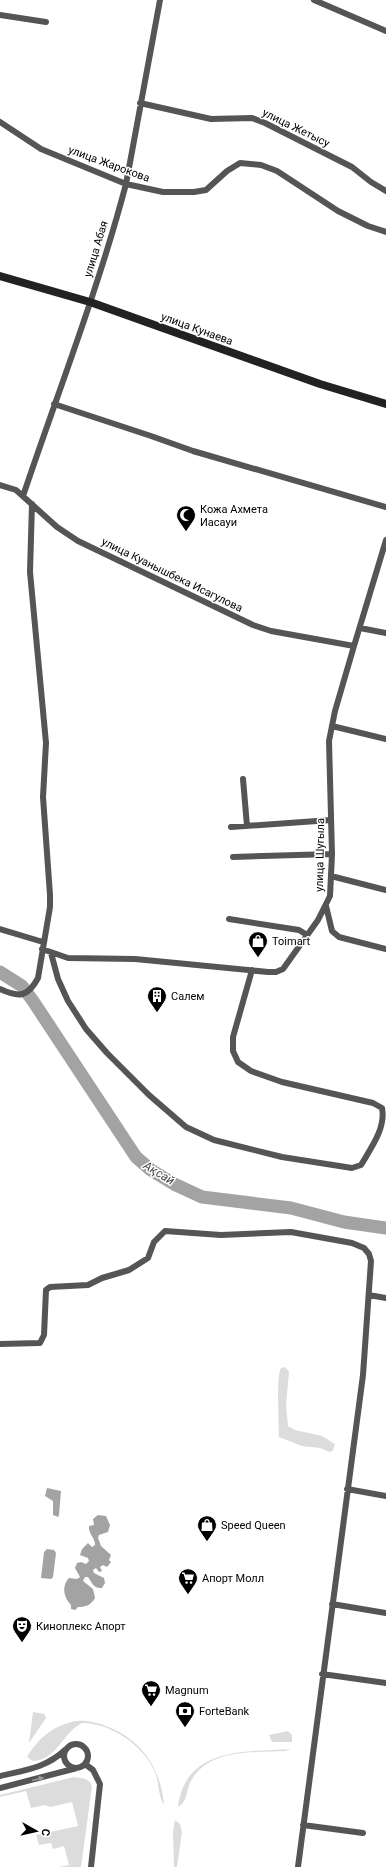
<svg xmlns="http://www.w3.org/2000/svg" width="386" height="1867" font-family="Roboto,sans-serif">
	<rect width="100%" height="100%" fill="#fff"/>
	<!-- green -->
	<path fill="#dcdcdc" d="M285,1367L289,1372L286,1405L288,1426L295,1430L322,1436L335,1444L333,1450L330,1452L320,1448L302,1446L279,1437C279,1425 276,1375 281,1368Z
		M33,1712L44,1714L46,1718L29,1743Z
		M76,1721C86,1720 96,1722 106,1726C141,1739 161,1768 164,1805C158,1796 159,1782 155,1772C143,1745 111,1723 82,1723C63,1732 57,1760 33,1761L27,1757C39,1737 53,1726 76,1721Z
		M288,1731L292,1735V1742H272L269,1735Z
		M291,1749L285,1751C254,1753 209,1748 191,1781C186,1790 188,1802 178,1807C185,1747 246,1752 291,1749Z
		M74,1777C81,1778 89,1778 92,1786L81,1867H59L69,1865L64,1846L53,1849L51,1843L39,1845L36,1835L78,1826L72,1802L50,1807L45,1805L31,1808L26,1791L0,1797V1795Z
		M175,1820L180,1824L182,1832L177,1867H174L173,1831Z"/>
	<!-- water -->
	<path fill="#a3a3a3" d="M47,1488L61,1491L59,1515L58,1517L53,1515V1501L45,1496Z
		M98,1515L106,1516L110,1525L108,1532L99,1535L98,1538L101,1546L111,1555L109,1560L111,1562L107,1567L103,1565L100,1567L102,1571L99,1572L96,1568L93,1570L94,1573L104,1578L105,1583L102,1588C94,1589 92,1583 88,1577H85L83,1581L93,1589L95,1598C91,1605 86,1607 78,1607L75,1610L71,1609V1605C64,1597 61,1587 69,1578L77,1579L80,1577L75,1568L77,1563L81,1562L86,1564L89,1561L88,1558L80,1555L82,1549L88,1543L92,1547L95,1545C95,1537 88,1534 89,1526L94,1525L93,1519Z
		M47,1549L54,1550L56,1553L53,1577L51,1579L41,1578L44,1552Z"/>
	<g fill="none" stroke-linecap="round" stroke-linejoin="round">
		<!-- river -->
		<path stroke="#a3a3a3" stroke-width="13" d="M0,972L22,986L33,1001L136,1157L151,1170L174,1184L202,1197L291,1208L344,1222L386,1228"/>
		<!-- street -->
		<path stroke="#555" stroke-width="6" d="M314,0L386,31
			M0,15L46,22
			M140,103L211,119L252,118L265,123L352,167L371,182L386,191
			M0,122L41,149L126,184L163,192H194L206,190L227,171L240,163L261,165L277,171L338,211L368,226L386,232
			M54,404L151,436L193,451L386,507
			M0,485L16,490L57,527L78,541L253,625L271,631L354,646
			M23,496C58,392 98,290 126,184L160,0
			M360,628L386,633
			M332,726L386,739
			M243,779L247,826
			M231,827L331,820
			M233,857L332,854
			M331,876L386,890
			M326,906L332,931L339,937L386,949
			M229,919L299,930L307,935
			M0,929L43,942
			M42,949L68,958L135,959L268,972H276L283,969L318,920L330,896L332,854L329,741L335,711L354,646L386,540
			M51,953L58,979L68,1001L86,1029L107,1053L149,1095L186,1127L214,1140L282,1157L352,1168L361,1165C371,1148 386,1128 382,1108L373,1103L282,1082L251,1071L238,1062L233,1051V1037L252,970
			M0,989C19,998 28,997 38,978L50,907V895L43,797L46,743L30,572L32,504
			M369,1295L386,1298
			M0,1344L40,1343L44,1335L46,1290L50,1287L88,1285L102,1278L129,1270L148,1258L154,1242L165,1231L221,1235L291,1232L352,1243L364,1248L369,1254L371,1261L363,1375L298,1867
			M347,1489L386,1496
			M332,1604L386,1613
			M322,1674L386,1683
			M64 1756a12 12 0 1 1 24 0a12 12 0 1 1-24 0Z
			M85,1764L93,1770L100,1784L91,1867
			M0,1776C25,1770 46,1768 65,1750
			M0,1788L77,1768
			M303,1825L363,1833"/>
		<!-- secondary -->
		<path stroke="#222" stroke-width="8" d="M0,276L90,302L320,384L386,404"/>
	</g>
	<!-- one-way arrows -->
	<defs><path id="oneway-solid" d="M-6-.8H1V-3.2L6.5 0L1 3.2V.8H-6Z"/></defs>
	<use fill="#999" href="#oneway-solid" transform="translate(38 1779) rotate(-14)"/>
	<!-- icons -->
	<defs>
		<symbol id="mosque-pin" viewBox="-11 -11 22 30"><path d="M0 17L-7.5 6A9.5 9.5 0 1 1 7.5 6Z" fill="#000" stroke="#fff"/><path d="M3.5-4.9A6 6 0 1 0 3.5 4.9A5 5 0 1 1 3.5-4.9Z" fill="#fff"/></symbol>
		<symbol id="shop-pin" viewBox="-11 -11 22 30"><path d="M0 17L-7.5 6A9.5 9.5 0 1 1 7.5 6Z" fill="#000" stroke="#fff"/><path d="M-5-2.5h2.3a2.7 3.5 0 0 1 5.4 0H5L5.5 6h-11ZM-1.5-2.5h3a1.5 2.3 0 0 0-3 0Z" fill="#fff"/></symbol>
		<symbol id="building-pin" viewBox="-11 -11 22 30"><path d="M0 17L-7.5 6A9.5 9.5 0 1 1 7.5 6Z" fill="#000" stroke="#fff"/><path d="M-4-6H4V6H1V3H-1V6H-4ZM-2.5-4.3h1.7v1.8h-1.7ZM.8-4.3h1.7v1.8H.8ZM-2.5-1h1.7V.8h-1.7ZM.8-1h1.7V.8H.8Z" fill="#fff"/></symbol>
		<symbol id="supermarket-pin" viewBox="-11 -11 22 30"><path d="M0 17L-7.5 6A9.5 9.5 0 1 1 7.5 6Z" fill="#000" stroke="#fff"/><path d="M-6-5.5h2.5l.6 2H6L4.5 2H-2.5L-4.4-4H-6ZM-1.5 3.2a1.3 1.3 0 1 0 .1 0ZM3 3.2a1.3 1.3 0 1 0 .1 0Z" fill="#fff"/></symbol>
		<symbol id="theatre-pin" viewBox="-11 -11 22 30"><path d="M0 17L-7.5 6A9.5 9.5 0 1 1 7.5 6Z" fill="#000" stroke="#fff"/><path d="M-5-5.5Q0-4 5-5.5V0Q5 5 0 6Q-5 5-5 0ZM-3.3-2.5H-1v1.5H-3.3ZM1-2.5H3.3v1.5H1ZM-2.8 1Q0 5.5 2.8 1Z" fill="#fff"/></symbol>
		<symbol id="bank-pin" viewBox="-11 -11 22 30"><path d="M0 17L-7.5 6A9.5 9.5 0 1 1 7.5 6Z" fill="#000" stroke="#fff"/><path d="M-6-4H6V4H-6ZM0-2.3a2.3 2.3 0 1 0 0 4.6a2.3 2.3 0 1 0 0-4.6Z" fill="#fff"/></symbol>
	</defs>
	<g fill-rule="evenodd">
		<use href="#mosque-pin" x="175" y="504" width="22" height="30"/>
		<use href="#shop-pin" x="247" y="930" width="22" height="30"/>
		<use href="#building-pin" x="146" y="985" width="22" height="30"/>
		<use href="#shop-pin" x="196" y="1514" width="22" height="30"/>
		<use href="#supermarket-pin" x="177" y="1567" width="22" height="30"/>
		<use href="#theatre-pin" x="11" y="1615" width="22" height="30"/>
		<use href="#supermarket-pin" x="140" y="1679" width="22" height="30"/>
		<use href="#bank-pin" x="174" y="1700" width="22" height="30"/>
	</g>
	<g text-anchor="middle" dominant-baseline="central" stroke-width="3" stroke-linejoin="round" paint-order="stroke">
		<!-- street labels -->
		<g font-size="11" fill="#000" stroke="#fff">
			<text transform="translate(296 128) rotate(26)">улица Жетысу</text>
			<text transform="translate(109 164) rotate(20)">улица Жарокова</text>
			<text transform="translate(96 249) rotate(-73)">улица Абая</text>
			<text transform="translate(197 329) rotate(20)">улица Кунаева</text>
			<text transform="translate(172 575) rotate(26)">улица Куанышбека Исагулова</text>
			<text transform="translate(320 855) rotate(-89)">улица Шугыла</text>
		</g>
		<!-- poi labels -->
		<g font-size="11" fill="#000" stroke="#fff" text-anchor="start">
			<text x="200" y="509">Кожа Ахмета<tspan x="200" dy="13">Иасауи</tspan></text>
			<text x="272" y="941">Toimart</text>
			<text x="171" y="996">Салем</text>
			<text x="221" y="1525">Speed Queen</text>
			<text x="202" y="1578">Апорт Молл</text>
			<text x="36" y="1626">Киноплекс Апорт</text>
			<text x="165" y="1690">Magnum</text>
			<text x="199" y="1711">ForteBank</text>
		</g>
		<!-- water labels -->
		<g font-size="12" font-style="italic" fill="#444" stroke="#fff">
			<text transform="translate(159 1173) rotate(31)">Ақсай</text>
		</g>
	</g>
	<!-- north arrow -->
	<g transform="translate(36 1831) rotate(98)" stroke="#ffffff" stroke-width="3" paint-order="stroke">
	<path d="M0-3L7 15L0 10L-7 15Z" fill="#000000"/>
	<text y="-6" font-size="11" font-weight="bold" text-anchor="middle" fill="#000000">С</text>
	</g>
</svg>
